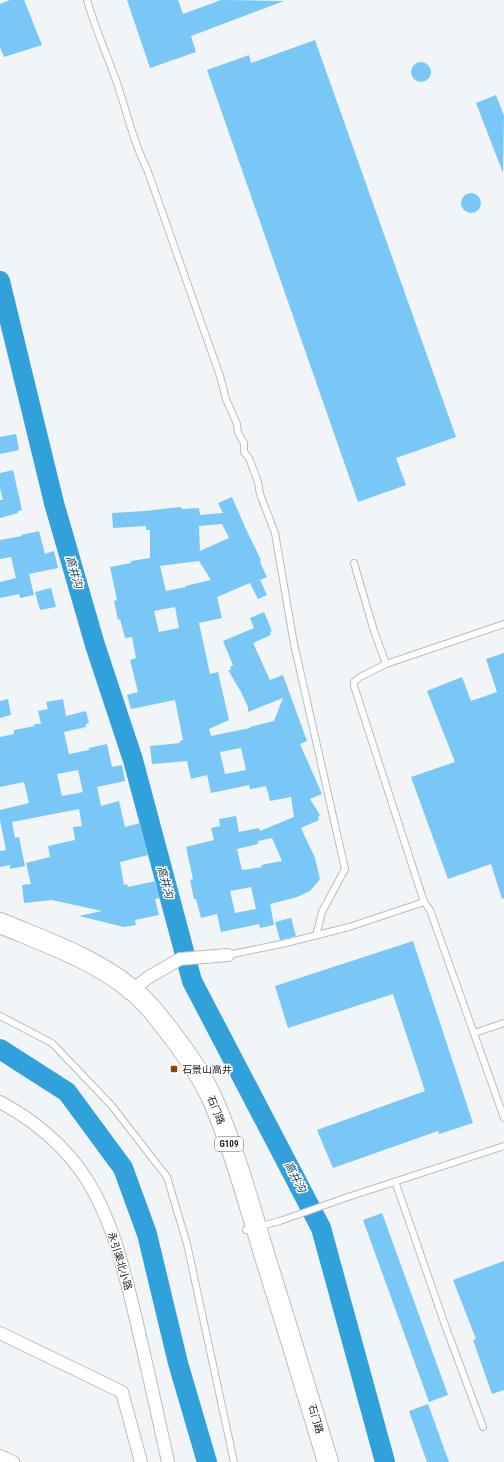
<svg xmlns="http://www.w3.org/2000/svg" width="504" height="1462" font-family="'Roboto Condensed','Noto Sans SC',sans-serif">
	<rect width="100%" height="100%" fill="#f2f5f7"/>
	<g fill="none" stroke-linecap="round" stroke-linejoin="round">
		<!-- river -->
		<path stroke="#31a1db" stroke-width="20" d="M0,281L54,503L95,645L133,760L192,981L321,1228L385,1462
			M0,1049L67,1092L123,1168L147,1234L178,1363L207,1462"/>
	</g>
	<!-- building -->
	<path fill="#78c7f7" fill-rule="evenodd" d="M10,0H24L42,45L4,57L0,47V4Z
		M127,0H178L183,14L221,0L284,1L191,36L196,52L150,68Z
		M315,40L456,437L396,458L406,485L358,502L207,70L249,55L251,63Z
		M411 72a10 10 0 1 1 20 0a10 10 0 1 1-20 0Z
		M496,95L504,116L503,173L476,103Z
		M461 203a10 10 0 1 1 20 0a10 10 0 1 1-20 0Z
		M16,434L19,450L0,454V437Z
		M13,470L22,510L18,511V513L0,518V500H3L0,488V473Z
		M232,497L245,527L261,560L260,562L267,577L260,580L267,595L258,599L250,583L217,597L222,618L199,623L210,674L218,672L229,720L209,729L211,736L250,728V727L274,721L283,698L248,712V707L241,692L228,670H231L230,667L233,665L223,641L254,628L250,618L264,612L272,631L270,632L271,635L253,643L270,680L283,675L307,741L300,744L322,794L310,799L320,815L318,817L319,820L301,828L315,858L320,879L310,891L297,897L270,904L274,925L260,928L259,924L221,932L217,914L201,918L196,899H194L190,880L193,879L186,847L214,840L211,828L220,826L219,819L236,816L239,832L259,828L260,831L294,817L291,797L270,801L266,786L250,789L249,785L211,793L207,775L191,779L187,761L152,764L150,746L180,743V741L183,740L175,700L131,709L127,695L138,692L130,660L136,658L132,637L125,638L120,619L118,620L114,601L117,600L110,567L131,563V561L150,558V530H146V526L113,528L112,513L145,511L180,507L183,509L199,508L200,515L223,513L218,503ZM222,524L229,538L200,551L199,526ZM199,561L211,580L185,586L186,587L166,591L160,566ZM175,607L179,628L159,632L154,611ZM241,748L246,770L225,774L220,752ZM272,838L282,861L261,865L262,867L242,870L237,849L258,844V841ZM251,887L256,909L235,913L230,891Z
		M39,531L45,554L54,551L58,568L29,574L34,595L20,598L19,594L0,598V582L16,578L11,557L0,559V540L22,536L21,535Z
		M51,588L56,607L40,610L35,592Z
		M504,653V898L502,899L491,864L448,879L411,777L455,762L427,691L462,677L471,701L497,692L486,659Z
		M8,699L11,715L0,718V701Z
		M63,699L66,716L86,711L89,723L86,724V727L64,732L69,754L89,750V748L107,744L112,767L122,765L125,781L97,787L101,806L119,801L125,827L140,823L148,855L120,862L124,885L127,884L128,887L156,881L159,898L155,899L159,915L135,920L136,925L124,927L79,916L102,911L52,900L24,903L22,885L31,884L26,863L50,857L48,846L75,840L73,827L82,826L79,809L12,822L15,838L19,837L25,866L10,869V865L0,867V851L6,850L0,820V810L29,803L24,782L0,787V737L14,734V730L35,726L34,724H41L38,711L48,709L46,702ZM78,770L83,792L62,796L57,774Z
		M291,918L296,936L280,940L275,922Z
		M413,941L473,1123L439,1134L438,1131L333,1168L317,1130L425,1091L393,994L288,1028L275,986Z
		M382,1213L448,1395L429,1402L363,1220Z
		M504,1261V1390L492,1394L473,1340L476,1339L453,1280Z
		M428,1404L449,1462H427L409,1411Z"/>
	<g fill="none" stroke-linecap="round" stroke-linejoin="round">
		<defs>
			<path id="service" d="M87,0C95,28 107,55 117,83C127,112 133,142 147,169L220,376L226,399L237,424L238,433L244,443V452L249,458L258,482L260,494L275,533L294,644L345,869L322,912L316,936
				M354,563L374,631L386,664
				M424,902L354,686V682L360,677L386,664L504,624
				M228,955L286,943L349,927L424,902L430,910L504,1118
				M0,1016L52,1043L112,1106L167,1177L187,1244L234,1462
				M474,1033L504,1023
				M395,1181L445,1325L483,1427
				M246,1230L280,1221L345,1198L504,1146"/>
			<path id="minor" d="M128,993L149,977L180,959L228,955
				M0,1102C35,1121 66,1147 87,1180C112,1220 123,1266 134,1311C146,1361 157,1412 168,1462
				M0,1333L122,1392L141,1462
				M0,1456L13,1462"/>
			<path id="trunk" d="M0,923C45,942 93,958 131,989C146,1001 158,1016 169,1031C187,1054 204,1078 215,1105C236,1155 250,1208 266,1260C287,1327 308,1395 328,1462"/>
		</defs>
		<!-- service casing -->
		<use href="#service" stroke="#babdbf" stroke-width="8"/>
		<!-- minor casing -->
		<use href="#minor" stroke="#babdbf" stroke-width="14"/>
		<!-- trunk casing -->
		<use href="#trunk" stroke="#babdbf" stroke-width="22"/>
		<!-- service -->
		<use href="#service" stroke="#fff" stroke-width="6"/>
		<!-- minor -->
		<use href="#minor" stroke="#fff" stroke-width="12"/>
		<!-- trunk -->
		<use href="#trunk" stroke="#fff" stroke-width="20"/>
	</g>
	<!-- markers -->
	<rect fill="#854609" stroke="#fff" stroke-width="1.5" x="170" y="1065" width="8" height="8" rx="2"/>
	<g text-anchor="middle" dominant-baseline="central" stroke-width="3" stroke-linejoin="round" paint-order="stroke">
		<!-- shield labels -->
		<rect fill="#fff" stroke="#646465" stroke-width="1" x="215" y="1137" width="28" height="14" rx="3"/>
		<g font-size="9" font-weight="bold" fill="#212223">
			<text x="229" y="1144">G109</text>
		</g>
		<!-- poi labels -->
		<g font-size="10" fill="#212223" stroke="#fff" text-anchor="start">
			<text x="182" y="1069">石景山高井</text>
		</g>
		<!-- street labels -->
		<g font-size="10" fill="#212223" stroke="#fff">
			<text transform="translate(216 1110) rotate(68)">石门路</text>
			<text transform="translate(120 1261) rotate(73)">永引渠北小路</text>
			<text transform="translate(316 1419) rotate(74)">石门路</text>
		</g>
		<!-- water labels -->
		<g font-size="11" font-style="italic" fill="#1a465e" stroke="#fff">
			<text transform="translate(74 572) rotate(74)">高井沟</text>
			<text transform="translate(165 882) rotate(75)">高井沟</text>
			<text transform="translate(295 1177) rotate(62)">高井沟</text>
		</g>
	</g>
</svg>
